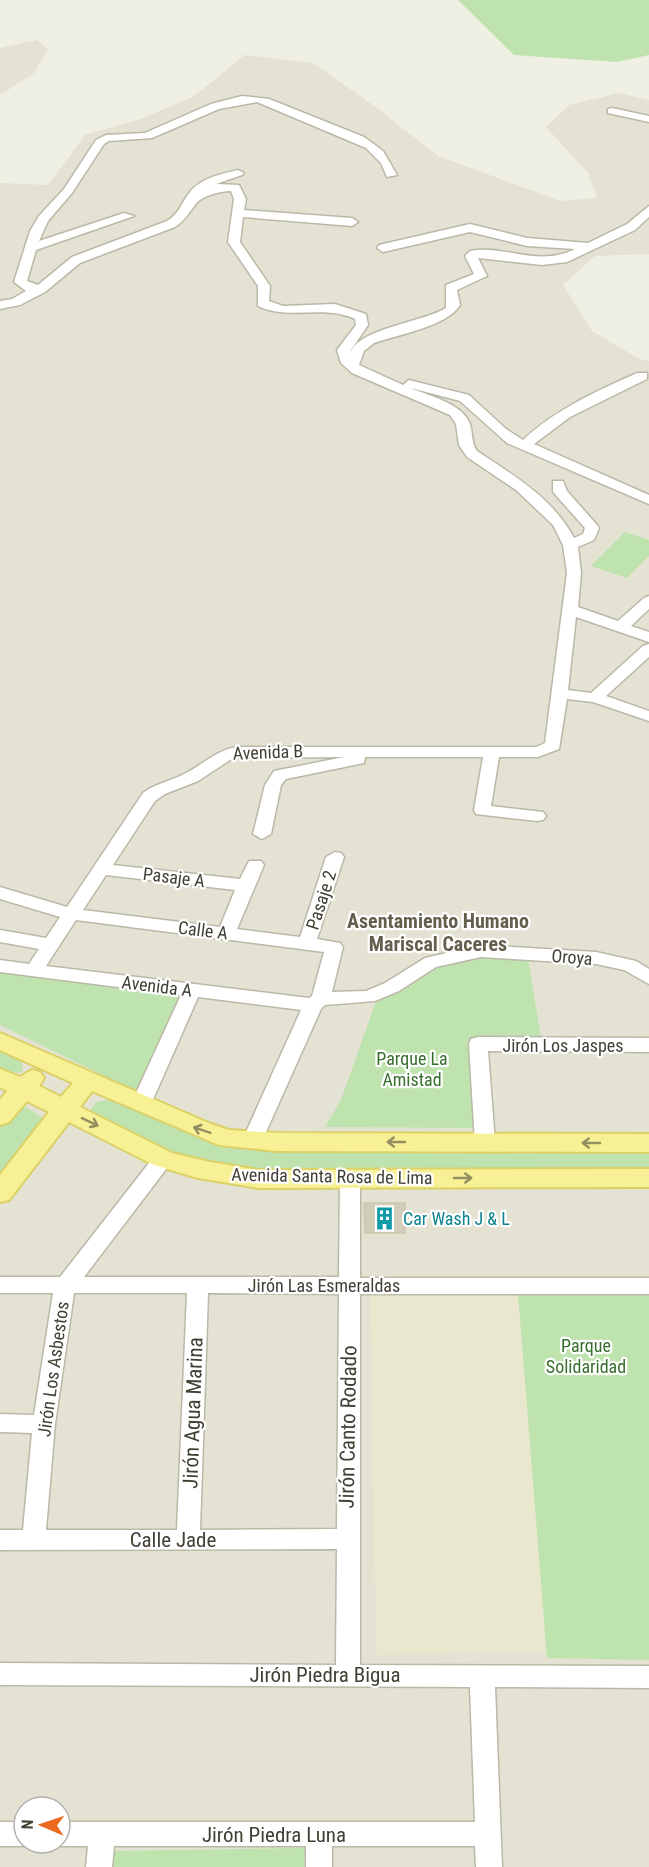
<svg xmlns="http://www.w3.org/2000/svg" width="649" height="1867" font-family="'Roboto Condensed',sans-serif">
	<rect width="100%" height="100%" fill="#f0efe3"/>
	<!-- residential -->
	<path fill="#e4e2d2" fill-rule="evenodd" d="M37,40L48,50L33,74L0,95V48Z
		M245,55L313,63L373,105L438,156L560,201L597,198L588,173L546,127L569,105L619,93L649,100V254L595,256L563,285L592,331L641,360L649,361V1867H0V183L48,185L85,135L140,119L193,97ZM24,1807H60V1843H24Z"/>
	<!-- education -->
	<path fill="#e9e7ce" d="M370,1293H518L547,1651L376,1655Z"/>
	<!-- green -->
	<path fill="#bfe3ae" d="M458,0H649V55L617,62L514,55Z
		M625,532L649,540V556L627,578L591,566Z
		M467,957L528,959L541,1038L468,1040L474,1128L325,1127L341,1100L376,1001L422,971Z
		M0,972L185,994L139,1093L0,1025Z
		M0,1051L22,1062L23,1070L18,1073L0,1069Z
		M110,1100L199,1136L649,1148V1171L264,1172L180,1158L88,1114L96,1102Z
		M23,1105L46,1120L0,1182V1119Z
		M649,1289V1660L547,1658L518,1293Z
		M305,1848L304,1867H112L114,1851Z"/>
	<!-- building -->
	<path fill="#d1cdb9" stroke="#cbc6ad" stroke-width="1.5" d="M364,1203H405V1233H365Z"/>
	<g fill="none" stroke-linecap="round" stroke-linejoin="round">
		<defs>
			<path id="minor" d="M242,96L269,99L364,137L383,151L397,175L387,177L381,163L366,148L257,102L219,109L152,138L109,141L104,144L72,193L48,221L39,241L124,213L134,216L36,250L27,281L38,285L72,257L167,221C180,213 181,203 190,192C201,178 221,174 238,170L244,173L242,175C231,179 219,182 209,188L217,184L239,185L246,199L244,210L352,218L358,222L352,226L243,217L240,242L270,286L269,301L283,306L335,304L366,314L368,325L351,350V351C362,328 423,322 446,308V285L474,274L465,256L470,251C504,244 537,268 575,249L527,246L470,232L383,252L377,248L379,245L470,224L527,238L588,243L627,224L649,206V217L635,230L567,262L542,265L478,258L487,276L457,290L460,305C448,326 397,335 374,343L364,351L359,365L403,385L409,380L469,395L506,429L523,440C556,409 597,391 637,373H647V379L570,417L534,444L649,495V504L507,443L460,401L411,388C431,397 462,403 470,424C473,434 471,442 477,451C513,475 554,499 574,538L583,534L585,528L553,492V481H563L567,491L597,525L599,528L594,540L578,547L581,573L578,607L618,621L644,598L649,596V609L631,626L649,632V642L576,617L568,690L591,693L643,646L649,644V657L606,696L649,711V721L593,702L567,699L559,749L538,757H499L491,806L543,812L546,816L543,820L537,821L476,814L474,810L483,757H365L364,763L286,779L281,785L271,834L262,839L253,834L265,785L274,771L344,757L233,758L198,781L165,794L155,801L113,865L240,879L249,861H261L264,865L237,929L300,937L326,857L335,852L341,853L344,857L317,939L340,943L343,947L332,992L366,991L385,983L425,958L481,945L596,952L636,961L649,969V984L624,970L596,964L481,957L436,967L399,991L375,1001L325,1005L321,1009L262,1141L259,1146H245L242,1141L301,1010L198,997L151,1104L148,1109H134L131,1104L181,995L0,972V960L29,964L39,949L0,942V930L46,938L60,917L0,899V887L67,907L143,793C156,783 172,781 186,773C204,764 215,751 236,747H536L545,743L567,573L563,545L553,525L516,490L467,457L459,445L456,424L450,415L352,373L341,363L337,350L356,325L355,319C323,304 289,321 258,306V286L228,242L234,199L231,191C220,191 201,196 195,205C188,214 185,220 175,227L80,263L45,292L20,305L0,309V301L12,299L26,291L14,282L30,231L39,216L64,189L96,140L106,135L145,133L211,104ZM106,875L235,890L220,927L83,910ZM76,920L324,952L312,996L309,998L46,966Z
				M612,108L649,116V122L608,113V109Z
				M478,1037L649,1038V1052L488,1051L495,1143L492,1148H478L475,1143L469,1044L471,1039Z
				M163,1152L170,1154L173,1159L170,1164L84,1277H339L340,1178L343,1173L350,1171L357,1173L360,1178V1278H649V1294H360V1665L649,1666V1688L495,1687L502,1867H476L475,1846H332V1867H306V1846H114L112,1867H86L88,1846H60L52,1843H60V1822H475L470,1687L0,1685V1663L336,1665L337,1549L0,1550V1530H23L32,1433L0,1432V1414L34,1415L53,1293H0V1277H60L156,1154ZM74,1293H187L177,1530H46L55,1424ZM208,1293L339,1294L337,1529L200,1530Z
				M0,1822H24V1843H32L24,1846H0Z"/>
			<path id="major" d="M0,1033L211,1124L229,1130L277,1133L649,1134V1152L277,1151L219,1145L92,1091L80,1107L172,1153L210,1162L259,1170L649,1169V1187L259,1188L198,1178L154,1165L69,1122L9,1200L0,1202V1175L49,1112L27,1101L9,1122L0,1125V1100L7,1091L0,1087V1069L20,1077L32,1070L40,1072L44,1078L39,1086L61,1097L73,1083L0,1050Z"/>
		</defs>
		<!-- minor casing -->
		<use href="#minor" stroke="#bbb8a7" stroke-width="3"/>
		<!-- major casing -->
		<use href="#major" stroke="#dbd167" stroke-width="4"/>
		<!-- minor -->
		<use href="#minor" fill="#fff" fill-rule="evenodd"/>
		<!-- major -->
		<use href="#major" fill="#f7f095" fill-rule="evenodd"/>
	</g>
	<!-- one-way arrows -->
	<defs><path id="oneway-shaft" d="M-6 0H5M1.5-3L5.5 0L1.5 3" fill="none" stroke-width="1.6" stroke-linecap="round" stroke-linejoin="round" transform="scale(1.5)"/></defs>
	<g stroke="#938f60">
		<use href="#oneway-shaft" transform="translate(90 1122) rotate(25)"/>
		<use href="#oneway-shaft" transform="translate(202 1130) rotate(-161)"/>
		<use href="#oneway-shaft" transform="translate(396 1142) rotate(-180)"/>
		<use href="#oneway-shaft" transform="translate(591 1143) rotate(-180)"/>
		<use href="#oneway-shaft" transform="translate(463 1178)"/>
	</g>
	<!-- icons -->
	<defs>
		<symbol id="building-bare" viewBox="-9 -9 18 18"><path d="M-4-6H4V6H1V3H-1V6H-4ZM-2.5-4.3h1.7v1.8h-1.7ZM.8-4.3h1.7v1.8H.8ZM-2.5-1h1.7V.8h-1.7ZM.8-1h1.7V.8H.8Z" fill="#0f9aa8" stroke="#fff" stroke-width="2.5" paint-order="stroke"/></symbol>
	</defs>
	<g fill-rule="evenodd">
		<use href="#building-bare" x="368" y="1202" width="33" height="33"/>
	</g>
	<g text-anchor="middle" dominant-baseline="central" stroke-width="4.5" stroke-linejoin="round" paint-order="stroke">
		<!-- street labels -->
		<g font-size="18" fill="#423f34" stroke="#fff">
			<text transform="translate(268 752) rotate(-2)">Avenida B</text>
			<text transform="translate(174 877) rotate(7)">Pasaje A</text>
			<text transform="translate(321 900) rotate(-72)">Pasaje 2</text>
			<text transform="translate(203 930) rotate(7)">Calle A</text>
			<text transform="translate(572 957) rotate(5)">Oroya</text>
			<text transform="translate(157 986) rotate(7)">Avenida A</text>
			<text x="563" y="1045">Jirón Los Jaspes</text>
			<text transform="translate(332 1176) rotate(1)">Avenida Santa Rosa de Lima</text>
			<text x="324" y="1285">Jirón Las Esmeraldas</text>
			<text transform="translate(53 1369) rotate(-82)">Jirón Los Asbestos</text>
		</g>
		<!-- park labels -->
		<g font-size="18" fill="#376f2c" stroke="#fff">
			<text x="412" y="1058">Parque La<tspan x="412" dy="21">Amistad</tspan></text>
			<text x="586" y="1345">Parque<tspan x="586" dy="21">Solidaridad</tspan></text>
		</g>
		<!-- culture labels -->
		<g font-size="18" fill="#0d838f" stroke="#fff" text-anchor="start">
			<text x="403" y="1218">Car Wash J &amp; L</text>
		</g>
		<!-- neighbourhood labels -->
		<g font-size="20" font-weight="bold" fill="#645f4c" stroke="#fff">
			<text x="438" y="921">Asentamiento Humano<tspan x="438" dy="23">Mariscal Caceres</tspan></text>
		</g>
		<!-- near-street labels -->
		<g font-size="21" fill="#423f34" stroke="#fff">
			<text transform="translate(193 1413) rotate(-88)">Jirón Agua Marina</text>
			<text transform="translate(348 1427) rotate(-89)">Jirón Canto Rodado</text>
			<text x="173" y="1540">Calle Jade</text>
			<text x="325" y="1675">Jirón Piedra Bigua</text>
			<text x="274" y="1835">Jirón Piedra Luna</text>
		</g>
	</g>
	<!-- north arrow -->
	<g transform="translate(42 1825) rotate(272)"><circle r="28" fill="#ffffff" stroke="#b3b2ae" stroke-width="1.5"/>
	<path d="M0-4.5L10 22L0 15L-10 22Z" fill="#eb6a1f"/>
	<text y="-9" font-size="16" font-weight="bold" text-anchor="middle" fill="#423f34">N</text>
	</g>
</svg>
